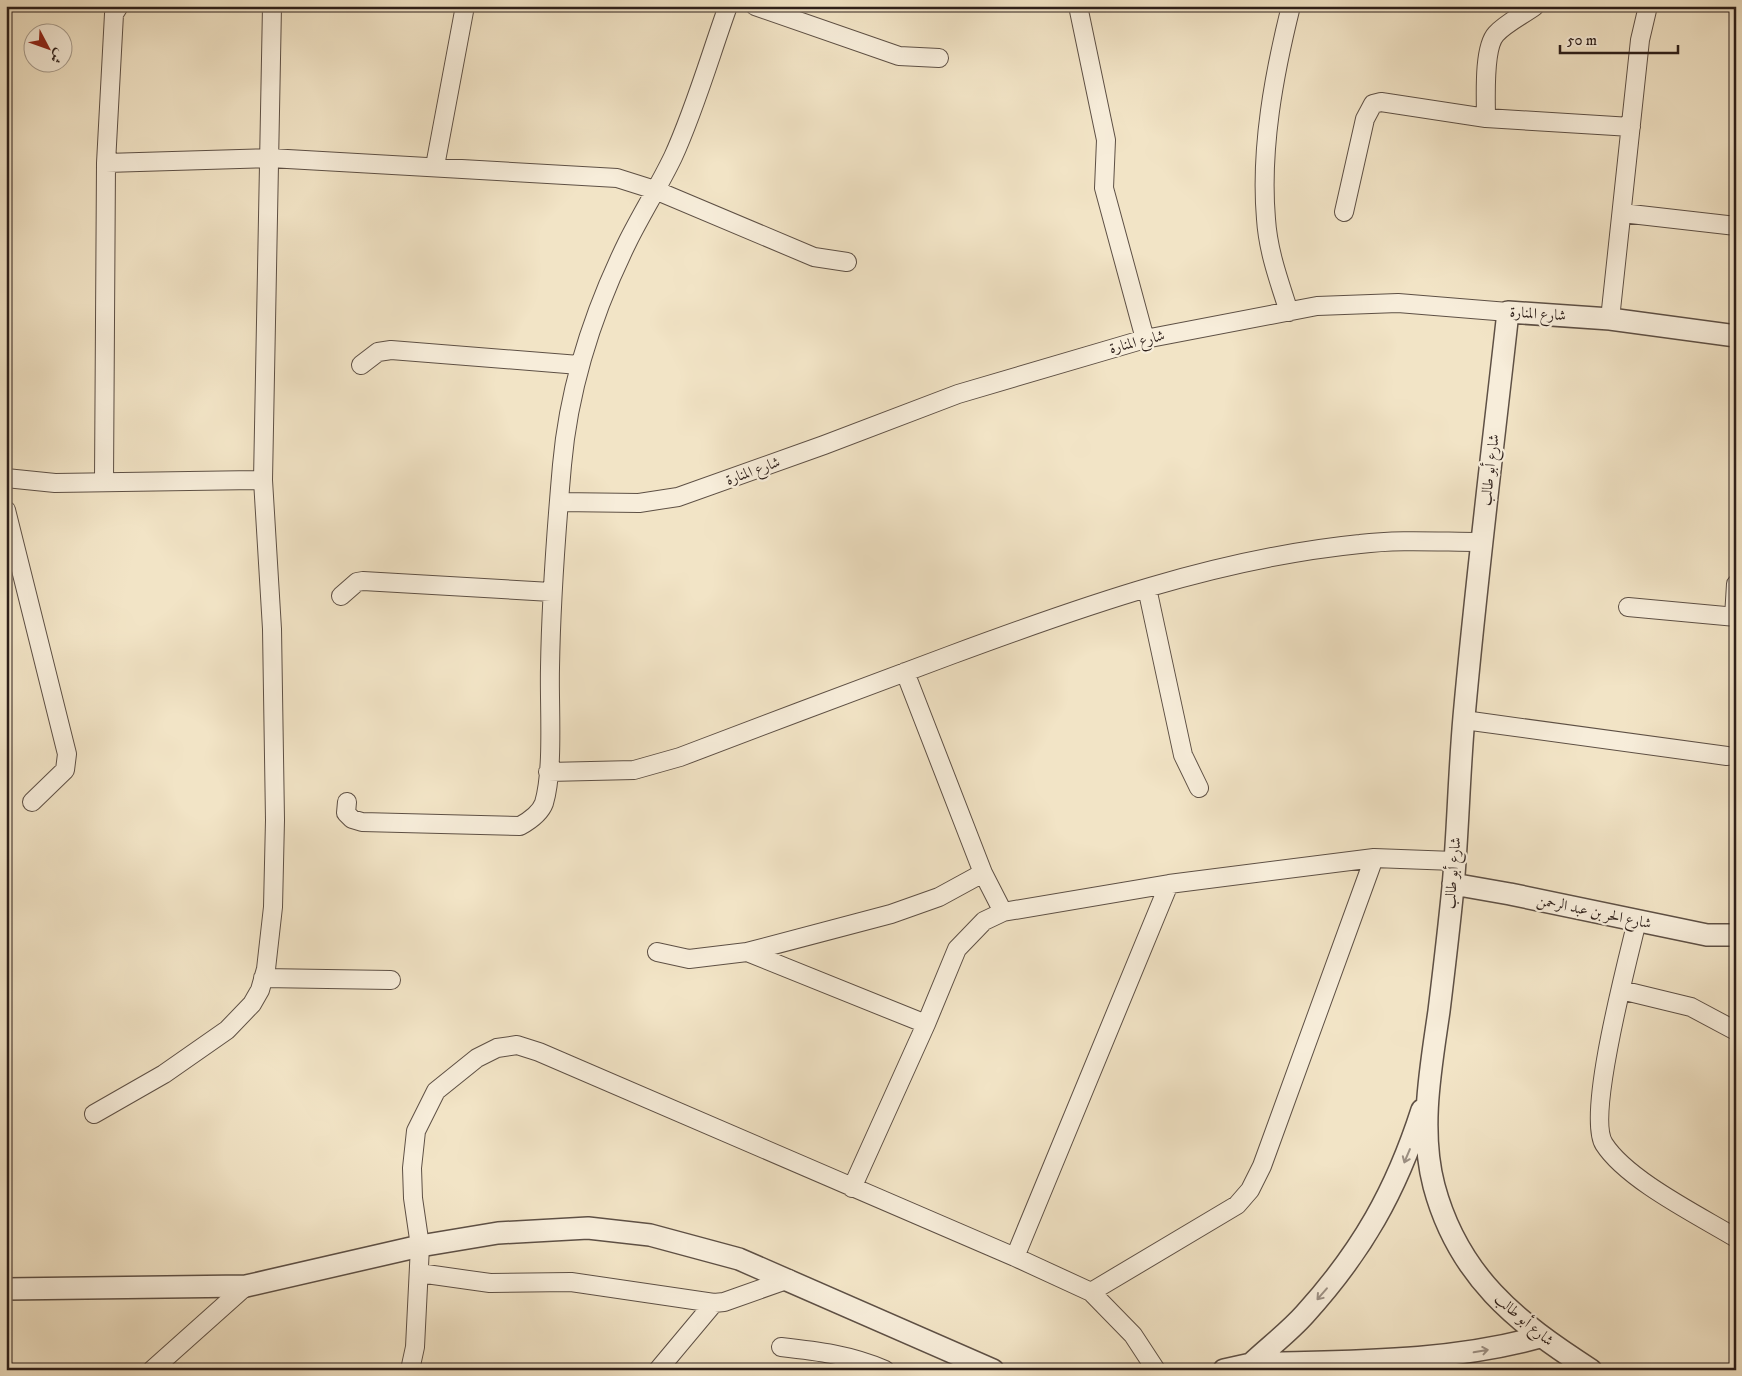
<svg xmlns="http://www.w3.org/2000/svg" width="1742" height="1376" font-family="'IM FELL DW Pica',Amiri,serif">
	<rect width="100%" height="100%" fill="#f2e4c6"/>
	<filter id="stains"><feTurbulence type="fractalNoise" baseFrequency=".004" numOctaves="4"/><feColorMatrix values="0 0 0 0 .2 0 0 0 0 .09 0 0 0 0 .02 0 0 0 .5 -.17"/></filter>
	<radialGradient id="worn" r=".72"><stop offset=".6" stop-color="#630" stop-opacity="0"/><stop offset="1" stop-color="#630" stop-opacity=".3"/></radialGradient>
	<g fill="none" stroke-linecap="round" stroke-linejoin="round">
		<defs>
			<path id="minor" d="M755,6L899,56L939,58
				M1078,6L1106,140L1104,188L1145,339
				M1535,6C1523,15 1506,23 1496,34C1483,48 1486,98 1486,118L1631,127
				M106,163L270,158L617,178L655,190L814,257L847,262
				M435,166L465,6
				M1344,212L1365,119L1373,104L1381,102L1486,118
				M1622,213L1736,226
				M1289,312C1279,281 1268,251 1266,219C1260,149 1274,74 1291,6
				M1610,319L1640,40L1648,6
				M361,365L378,352L391,350L579,365
				M6,478L55,483L263,480
				M104,481L106,163L114,14L119,6
				M559,502L639,503L678,497L824,445L958,394L1145,339L1317,306L1398,303L1508,312
				M6,510L67,754L65,770L32,802
				M1147,588L1183,755L1199,788
				M341,596L357,582L363,581L551,592
				M1628,607L1736,617
				M1734,617L1736,584
				M905,672L983,873L1003,912
				M1464,720L1727,756
				M548,772L634,770L680,757C770,723 861,688 951,655C1083,606 1219,558 1360,544C1400,539 1441,542 1482,542
				M347,802L346,813L352,819L362,822L520,826C529,821 540,814 544,803C554,769 549,706 550,668C551,600 556,533 562,465C569,386 593,312 628,241C642,213 659,186 673,157C695,109 710,56 728,6
				M1637,921C1628,959 1586,1116 1604,1144C1627,1180 1698,1215 1736,1238
				M657,952L689,959L747,952L891,914L939,897L983,873
				M747,952L926,1024
				M263,978L391,980
				M1621,990L1691,1007L1736,1031
				M94,1114L164,1074L227,1030L252,1004L260,990L266,969L273,907L275,820L272,629L263,480L272,6
				M852,1188L926,1024L957,949L984,921L1003,912L1169,884L1374,858L1454,861
				M1015,1257L1169,884
				M419,1273L490,1283L571,1282L714,1303L724,1302L789,1279
				M1091,1292L1237,1205L1250,1190L1262,1166L1374,858
				M781,1347C817,1351 851,1355 885,1370
				M152,1370L246,1286
				M410,1370L415,1347L420,1246L413,1198L412,1168L416,1131L436,1091L477,1058L497,1048L517,1045L539,1052L1015,1257L1091,1292L1133,1335L1156,1370
				M658,1370L714,1303"/>
			<path id="tertiary" d="M1453,884L1510,894L1707,935H1736
				M6,1289L246,1286L420,1246L498,1233L588,1228L650,1235L739,1259L993,1370
				M1251,1364C1269,1347 1289,1332 1305,1314C1362,1251 1396,1191 1422,1110
				M1224,1370L1251,1364C1348,1361 1446,1363 1540,1337
				M1591,1370C1516,1322 1458,1276 1434,1186C1419,1129 1431,1067 1439,1011C1444,970 1449,928 1453,887C1458,831 1459,774 1464,717C1476,582 1493,447 1508,312L1610,319L1736,336"/>
		</defs>
		<!-- minor casing -->
		<use href="#minor" stroke="#5e5045" stroke-width="20"/>
		<!-- tertiary casing -->
		<use href="#tertiary" stroke="#5e5045" stroke-width="24"/>
		<!-- minor -->
		<use href="#minor" stroke="#f7edda" stroke-width="18"/>
		<!-- tertiary -->
		<use href="#tertiary" stroke="#f7edda" stroke-width="21"/>
	</g>
	<!-- one-way arrows -->
	<defs><path id="oneway-shaft" d="M-6 0H5M1.5-3L5.5 0L1.5 3" fill="none" stroke-width="1.6" stroke-linecap="round" stroke-linejoin="round" transform="scale(1.25)"/></defs>
	<g stroke="#9c9084">
		<use href="#oneway-shaft" transform="translate(1407 1156) rotate(113)"/>
		<use href="#oneway-shaft" transform="translate(1322 1294) rotate(131)"/>
		<use href="#oneway-shaft" transform="translate(1481 1351) rotate(-10)"/>
	</g>
	<g text-anchor="middle" dominant-baseline="central" stroke-width="4.5" stroke-linejoin="round" paint-order="stroke">
		<!-- street labels -->
		<g font-size="15" fill="#2d1f1a" stroke="#f7edda">
			<text transform="translate(1538 314) rotate(4)">شارع المنارة</text>
			<text transform="translate(1137 342) rotate(-14)">شارع المنارة</text>
			<text transform="translate(1490 470) rotate(-83)">شارع أبو طالب</text>
			<text transform="translate(753 471) rotate(-20)">شارع المنارة</text>
			<text transform="translate(1453 873) rotate(-85)">شارع أبو طالب</text>
			<text transform="translate(1594 912) rotate(12)">شارع الحر بن عبد الرحمن</text>
			<text transform="translate(1524 1320) rotate(40)">شارع أبو طالب</text>
		</g>
	</g>
	<!-- margin -->
	<rect width="1742" height="1376" fill="none" stroke="#f2e4c6" stroke-width="25"/>
	<rect x="8" y="8" width="1727" height="1361" fill="none" stroke="#2d1f1a" stroke-width="2.5"/>
	<rect x="12" y="12" width="1717" height="1351" fill="none" stroke="#2d1f1a"/>
	<!-- north arrow -->
	<g transform="translate(48 48) rotate(131)"><circle r="24" fill="#f7edda" stroke="#a69b8d"/>
	<path d="M0-4L9 19L0 12L-9 19Z" fill="#8f2418"/>
	<text y="-8" font-size="14" font-weight="bold" text-anchor="middle" fill="#2d1f1a">ش</text>
	</g>
	<!-- scale -->
	<path d="M1560 45v8h118v-8" fill="none" stroke="#2d1f1a" stroke-width="2.5"/>
	<text x="1567" y="45" font-size="15" fill="#2d1f1a" stroke="#f7edda" stroke-width="4" paint-order="stroke">50 m</text>
	<rect width="100%" height="100%" filter="url(#stains)"/>
	<rect width="100%" height="100%" fill="url(#worn)"/>
</svg>
